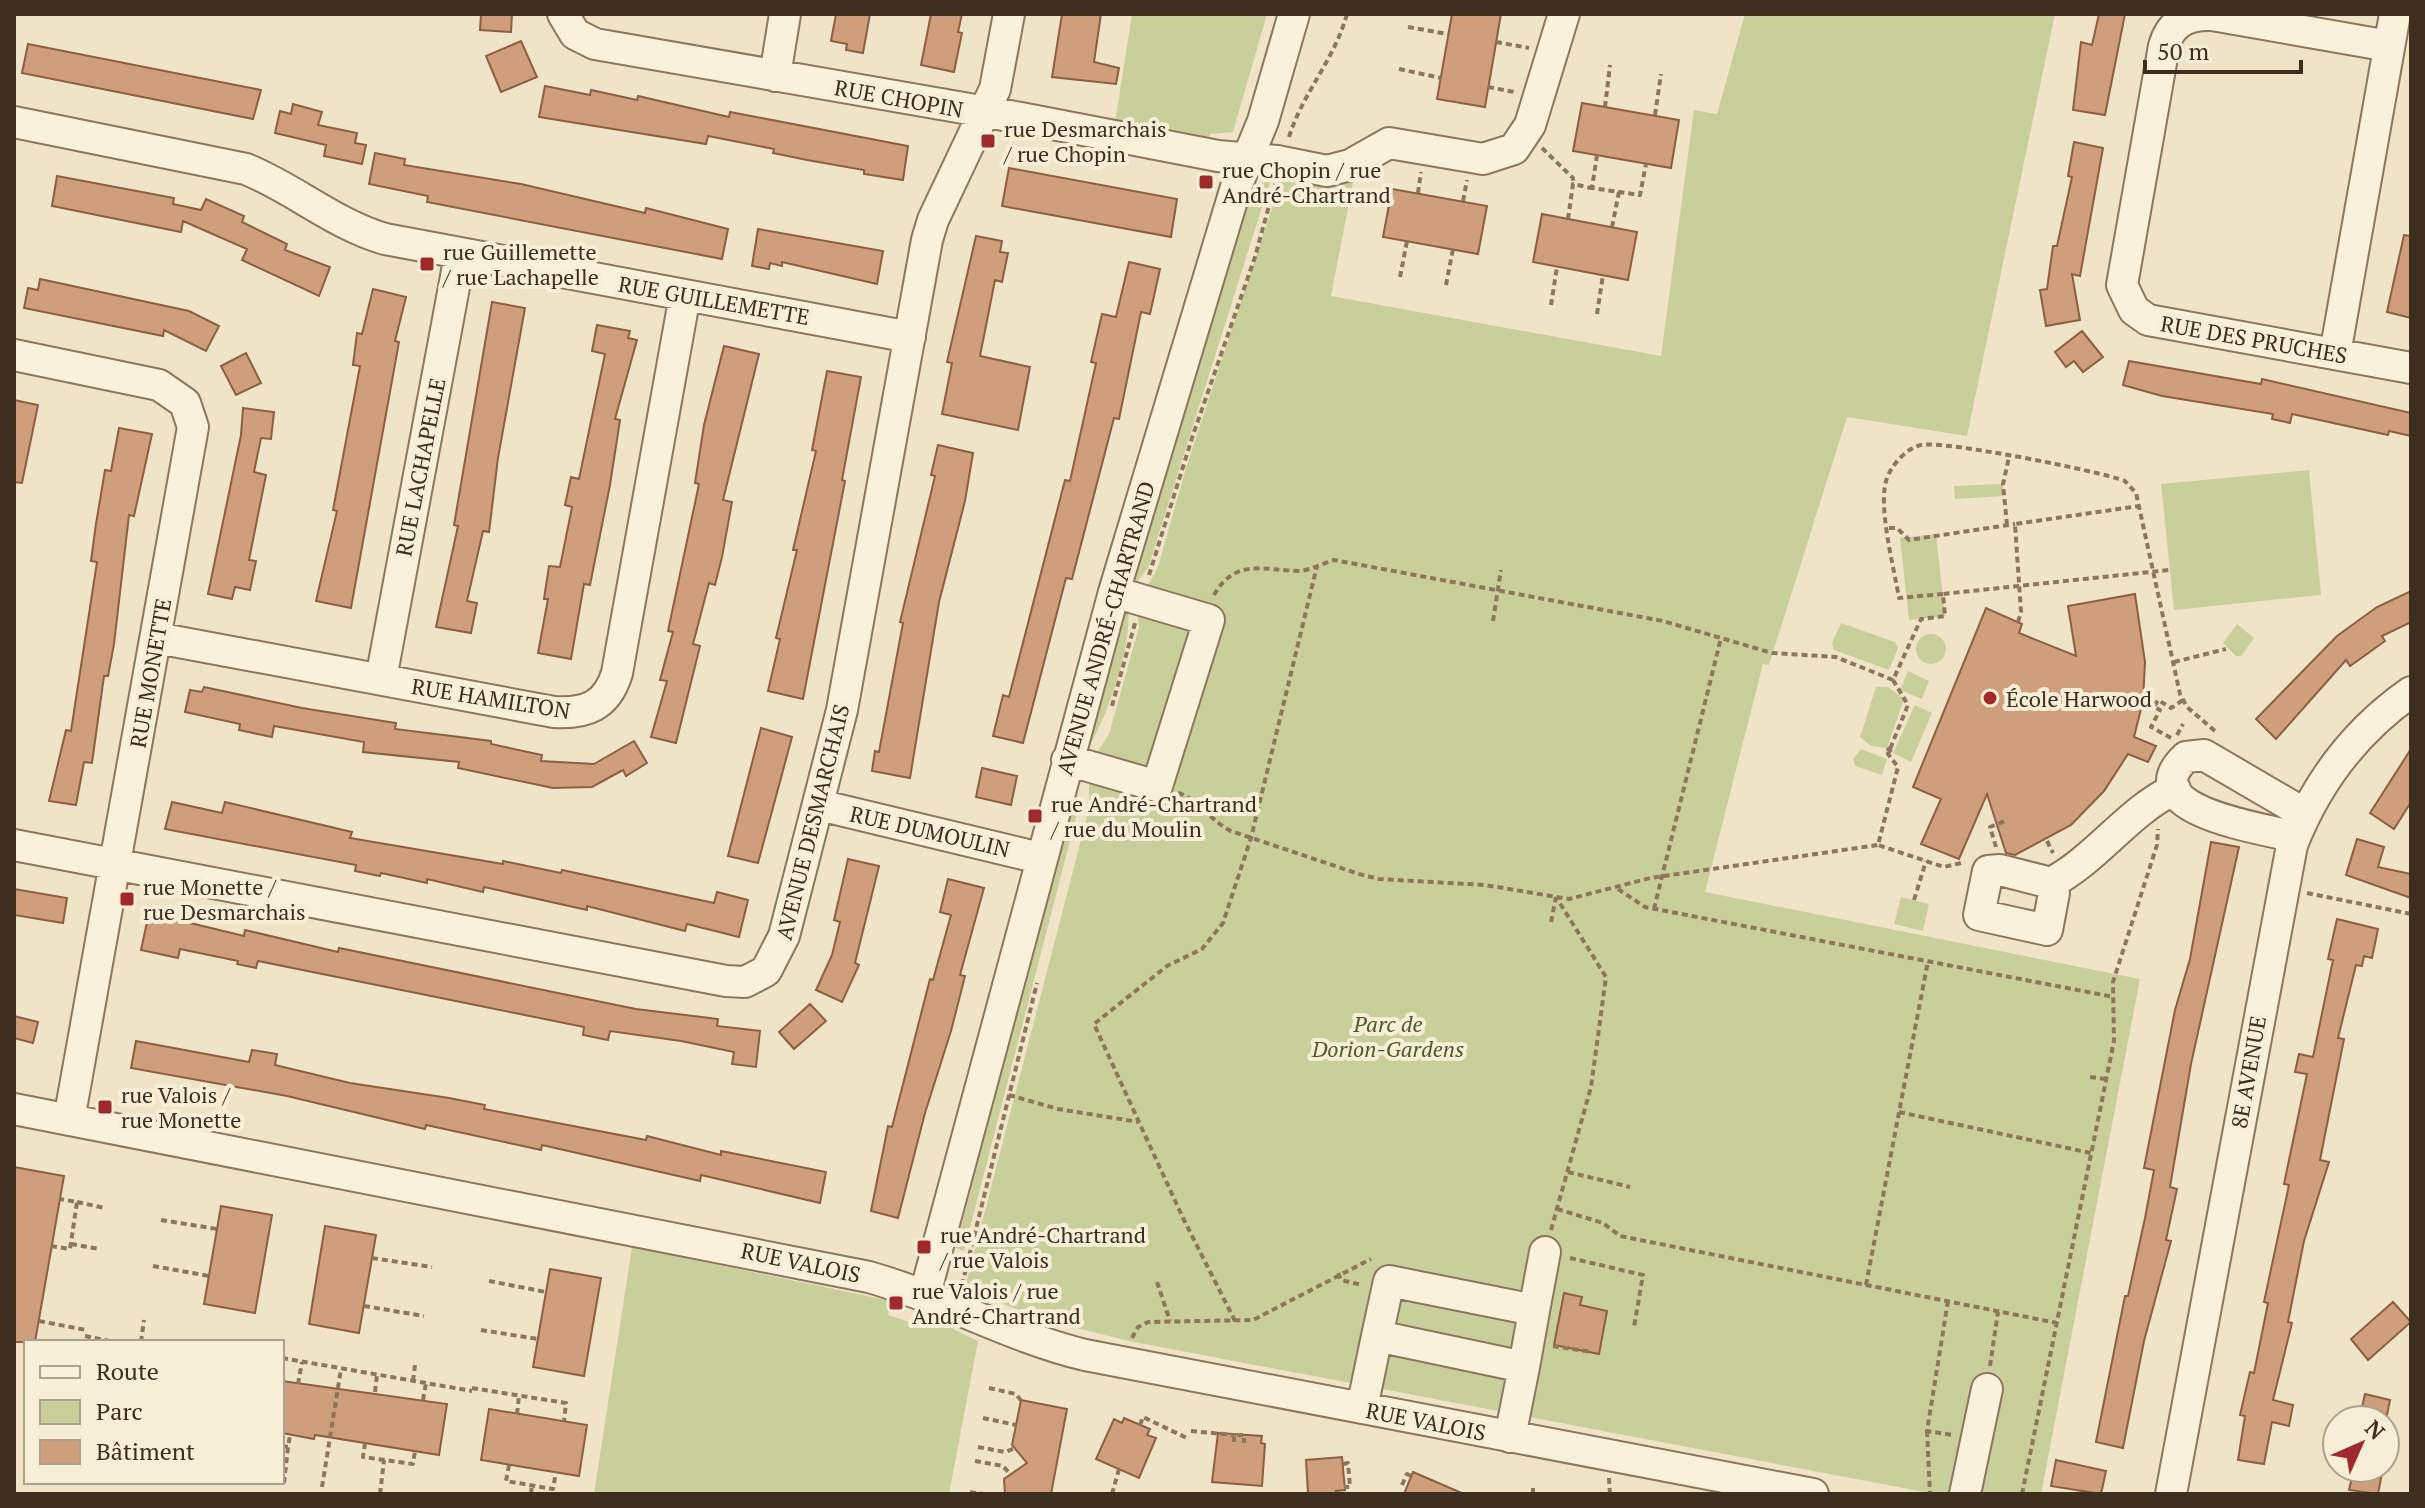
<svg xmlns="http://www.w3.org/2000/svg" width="2425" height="1508" font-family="'PT Serif',serif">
	<rect width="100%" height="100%" fill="#f0e4c8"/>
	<!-- green -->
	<path fill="#c9cf9b" d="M1132,14H1267L1233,132L1210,134L1209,139L1115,123Z
		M1745,14H2055L1967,436L1847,417L1769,665L1763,664L1705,892L2140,979L2041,1494H1935L1129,1341L1040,1319L965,1288L1089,809V776L1093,759L1109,734L1139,627L1136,607L1158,567L1186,468L1281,181L1325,187L1353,182L1331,296L1661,356L1694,110L1717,114Z
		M1270,182L1148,568L1132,588L1248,193L1261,183Z
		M2309,470L2321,595L2174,610L2161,484Z
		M2003,484V496L1955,499L1954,486Z
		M1936,534L1945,616L1909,620L1900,538Z
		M1127,605C1136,637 1104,730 1083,755Z
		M1841,623L1895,642L1898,648L1889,670L1834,650L1832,643Z
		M2237,624L2254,638L2241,656H2236L2223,643Z
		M1916 649a15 15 0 1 1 30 0a15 15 0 1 1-30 0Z
		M1908,671L1929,681L1922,699L1900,690Z
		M1876,687H1888L1904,699L1887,748L1871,746L1860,737Z
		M1915,705L1932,713L1911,762L1893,753Z
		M1861,749L1887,759L1882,775L1855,766L1853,759Z
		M1077,774L1078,810L964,1251L956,1248Z
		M1901,897L1929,904L1923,931L1894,924Z
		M632,1247L891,1301L888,1315L915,1324L920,1313L978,1341L949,1494H594Z"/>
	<!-- building -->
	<path fill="#cf9f7d" stroke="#8d5f41" stroke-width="2" d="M481,14H512L511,32L480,30Z
		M836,14H870L863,53L846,50L847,44L831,41Z
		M931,14H962L958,32L962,33L954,72L921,65Z
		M1062,14H1101L1094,62L1119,68L1116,84L1052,77Z
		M1452,14H1501L1485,107L1437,99Z
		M2099,14H2125L2105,115L2073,110L2081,42L2092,45Z
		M521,41L537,77L501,92L486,56Z
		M28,44L261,90L253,119L22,73Z
		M545,86L590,95L591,90L637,100L638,96L729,117L730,112L908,146L903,180L864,174V170L807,160L773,153L774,149L708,136L706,144L539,117Z
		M1582,103L1679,120L1671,168L1573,151Z
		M293,104L322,112L318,125L357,133L355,143L366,145L362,164L324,156L326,145L275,133L280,111L291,114Z
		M2074,142L2103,148L2080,276L2072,274L2080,320L2046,326L2040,290L2047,289L2053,246H2057L2072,177L2068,176Z
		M375,153L405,159L404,165L521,184L645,213L646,208L728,229L722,259L427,202L428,196L369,184Z
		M1009,168L1177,199L1171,237L1002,206Z
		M57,176L174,198L173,204L201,210L206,199L244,216L242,222L287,244L285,250L330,267L319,296L242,260L247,249L183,221L181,232L52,206Z
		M1392,189L1487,206L1478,254L1383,237Z
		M1542,214L1637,232L1628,280L1533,262Z
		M758,229L883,251L877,284L782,262V266L770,263L769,269L752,266Z
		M2404,235L2411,236V318L2387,312Z
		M976,236L1002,241L1000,252L1008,253L1002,282L995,280L980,356L1030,367L1018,430L942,414L952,363L947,362Z
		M1129,262L1160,269L1150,314L1141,312L1119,419L1114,418L1072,579L1066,578L1023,743L993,736L1003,695L1009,697L1065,480L1070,481L1096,363L1091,362L1102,314L1116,317Z
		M40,279L189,311L219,326L206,351L164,330L163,336L24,308L28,288L38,290Z
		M373,289L406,297L395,341L399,342L351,608L316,601L337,511L333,510L360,366L353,365L357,333L362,334Z
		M492,302L525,308L498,458L489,532L483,531L467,601L477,603L471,633L436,627L458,526L454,525Z
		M597,325L630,331L628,338L637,340L615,419L620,420L610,485L590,585L584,584L571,659L538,653L548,599H544L549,566L560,567L572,507L565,505L571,477L579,479L605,354L592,351Z
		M2082,331L2103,357L2083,372L2074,361L2066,367L2055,352Z
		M724,346L759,354L723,500L732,502L722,557L715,585L709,583L693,644L700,646L676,743L651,737L667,681L660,680L673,632L668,631L699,484L695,483L704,425Z
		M246,353L261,383L236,395L221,366Z
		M2129,361L2261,384L2262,379L2411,413V436L2389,431L2388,435L2292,414L2290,423L2272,419L2273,414L2162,396L2123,385Z
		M827,371L861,377L842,480L845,481L803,699L768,691L780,639L776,638L797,550H793L816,451L812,450Z
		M14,400L38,405L22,483L14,482Z
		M243,408L274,412L271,439L261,438L254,472L266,475L249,560L256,561L250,590L235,587L232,599L208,594L241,435Z
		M119,428L152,434L134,516L129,515L114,644L108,676H104L92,763L84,762L76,805L49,801L66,730L71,731L97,562L91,561L96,524L105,470L111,471Z
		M938,445L973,453L965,501L939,602L910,778L872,771L875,751L879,752L903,623L900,622L935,476L931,475Z
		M2411,591V622L2382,636L2385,641L2350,666L2346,660L2276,739L2256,719L2337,636L2377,607Z
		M2135,594L2145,662L2143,701L2134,737L2156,746L2148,762L2128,754L2104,791L2071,825L2015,855L2006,853L1987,794L1959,859L1921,844L1941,799L1913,787L1986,608L2022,624L2019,633L2076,656L2068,606Z
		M204,687L302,708L396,723L395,729L491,741V744L542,755L541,761L594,764L634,741L647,763L626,776L623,770L592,787L553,788L458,768L459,762L363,752L364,742L274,726L272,737L239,730L240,724L185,712L190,690L202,692Z
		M761,728L792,737L758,863L728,856Z
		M2411,749V802L2394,829L2370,813Z
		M982,768L1017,776L1011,805L976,797Z
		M172,802L222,813L225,802L352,832L350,838L503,864V861L561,873L562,870L714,903L717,892L748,900L739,937L687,924L685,931L587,906V910L484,887L483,892L427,879V883L381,873L380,876L355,871L356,865L165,829Z
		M2357,839L2384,847L2378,867L2411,874V898L2346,875Z
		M2211,842L2239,847L2191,1064L2170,1187L2177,1189L2166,1240L2171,1241L2144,1341L2123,1448L2096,1442L2125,1296H2128L2145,1218L2154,1170L2144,1168L2175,1010L2190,959Z
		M848,859L879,866L855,963L859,965L842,1002L816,990L832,955L840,922L834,920Z
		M948,879L984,888L960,975L965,976L951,1031L925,1113L898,1218L871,1211L888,1126L892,1127L930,979L933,980L951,915L940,912Z
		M14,889L67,898L63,923L14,915Z
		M149,913L244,936L245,930L338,952L339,948L636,1009L718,1019L717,1026L760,1031L756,1067L732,1064L734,1052L681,1041L610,1031L608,1040L583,1035L584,1027L258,961L256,968L237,964L238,961L180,949L178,958L141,950Z
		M2337,919L2378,929L2372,958L2364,956L2362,966L2356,965L2338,1038L2344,1039L2320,1160L2329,1162L2304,1241L2288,1322L2292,1323L2273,1400L2293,1405L2289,1426L2272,1422L2264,1464L2238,1460L2245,1416L2240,1415L2250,1372L2254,1373L2268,1303L2264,1302L2289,1185L2284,1184L2307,1074L2295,1072L2299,1054L2313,1057L2333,960L2328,959Z
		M810,1004L826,1021L794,1049L779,1032Z
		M14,1016L38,1022L33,1043L14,1038Z
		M136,1041L249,1062L252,1050L277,1054L275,1065L350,1083L449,1098L485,1105L484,1109L646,1140L647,1136L721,1155V1151L826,1172L820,1203L701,1175L700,1181L542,1145L541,1150L426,1125L425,1129L287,1096L131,1068Z
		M14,1167L64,1176L35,1342H14Z
		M221,1206L272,1215L255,1313L204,1304Z
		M325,1226L376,1235L359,1333L309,1324Z
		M550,1269L601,1278L584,1376L533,1367Z
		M1564,1293L1582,1297L1580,1305L1607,1311L1599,1354L1554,1345Z
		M2393,1302L2411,1322L2368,1360L2351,1339Z
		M282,1381L447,1404L439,1455L315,1435L314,1439L282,1433Z
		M2365,1394L2390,1400L2386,1420H2359Z
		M1021,1400L1067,1409L1051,1494H1005L1004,1479L1027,1463L1012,1445Z
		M489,1409L587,1425L579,1476L481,1460Z
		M1124,1418L1150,1429L1147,1435L1156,1438L1139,1478L1096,1459L1114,1419L1122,1423Z
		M1218,1433L1262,1436L1261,1443L1265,1444L1262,1486L1212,1482Z
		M1342,1457L1345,1490L1336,1491V1494H1308L1306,1460Z
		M2056,1460L2106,1471L2101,1494L2051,1486Z
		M2354,1468H2383L2378,1494L2349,1490Z
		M1413,1472L1464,1494H1404Z"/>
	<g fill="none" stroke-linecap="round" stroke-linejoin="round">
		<defs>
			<path id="minor" d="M563,14L575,34L595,44L1021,118L1218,156L1277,161L1327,171L1350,165L1389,143L1483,159L1514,149L1530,125L1564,14
				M2389,46L2212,15C2188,14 2171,22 2164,46L2122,285L2134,310L2148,320L2411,368
				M775,76L785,14
				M14,122L246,169C295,189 334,224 385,239L910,337
				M2335,354L2395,14
				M14,355L159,385L185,403L193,427L69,1120
				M157,638L554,712C586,714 607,706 617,673L685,295
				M381,679L460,255
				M1067,760L1157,786L1209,620L1114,592
				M819,805L1040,858
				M2295,837C2268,829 2128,811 2186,757L2204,755L2305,814
				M14,845L726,981L745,982L766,971L784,936L842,710L927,240L933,220L995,89L1009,14
				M2051,883L2054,893L2047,930L1979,915L1988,871L2000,870L2051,883C2098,858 2128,811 2175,789
				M14,1109L869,1277C943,1298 1010,1337 1085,1355L1813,1494
				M925,1294L1114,592L1236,187L1263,121L1294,14
				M1534,1311L1545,1252
				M1377,1336L1389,1281L1524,1308L1534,1311L1524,1367
				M1362,1408L1377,1336L1524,1367L1510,1437
				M1965,1494L1987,1389
				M2171,1494L2292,845C2317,781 2355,731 2411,692"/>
		</defs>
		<!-- minor casing -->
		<use href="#minor" stroke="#8d765c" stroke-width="34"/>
		<!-- path -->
		<path stroke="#8d765c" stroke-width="4" stroke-dasharray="6 4" stroke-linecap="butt" d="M1408,27L1448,34
			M1496,42L1529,48
			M1399,69L1441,78
			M1488,87L1514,92
			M1605,107L1610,65
			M1655,115L1661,74
			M1289,137C1303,92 1334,61 1347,14
			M1542,148L1573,178V184
			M1597,155L1592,188L1640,195L1646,164
			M1418,193L1421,172
			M1463,201L1467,180
			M1568,219L1573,184L1591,188
			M1612,227L1619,192
			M1400,277L1407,241
			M1446,285L1453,249
			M1551,305L1557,267
			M1597,314L1603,275
			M2007,525L2003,484L2009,457
			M1889,528H1897L1909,540L2015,524
			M1149,575L1193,435L1255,257L1275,184
			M1943,594L1899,598C1894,568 1877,504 1887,478C1892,464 1907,448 1921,445C1942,440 2100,471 2125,481L2136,493L2180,694L2187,707L2215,731
			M1214,595C1235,558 1263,570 1298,571C1309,571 1323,563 1334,560L1663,621L1772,653L1836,657L1893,680L1921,619L1945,616L1943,594L2169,570
			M1493,621L1501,570
			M2018,622L2021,612L2015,524L2139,506
			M2174,662L2226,649
			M1893,680L1908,705L1888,754L1898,767L1878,845L1944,867L1965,862
			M1112,706L1135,623
			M2177,735L2183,724
			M2171,738L2151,727L2160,710L2154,707L2158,700L2171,708L2183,700
			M1887,748L1893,753
			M1178,793C1198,799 1212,822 1231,831L1359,874L1379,879L1485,885L1569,899L1650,878L1878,845
			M2047,841L2053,853
			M1996,847L1990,827L2005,821
			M1618,889L1645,907L2114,997
			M2307,893L2411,914
			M1914,900L1926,861
			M1654,909L1721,638
			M1551,922L1556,897
			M2090,1077L2106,1079
			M1009,1095L1058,1109L1139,1122
			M1899,1112L2091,1153
			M1568,1172L1630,1187
			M77,1202L105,1208
			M1557,1209L1603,1223L1620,1236L2057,1323
			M161,1220L217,1229
			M1551,1230L1591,1087L1606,977L1556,897
			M71,1244L99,1249
			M51,1246L70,1249L77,1202L60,1199
			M372,1258L432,1267
			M1570,1258L1643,1275L1634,1327
			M153,1266L209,1276
			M1338,1273L1341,1280L1362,1285
			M489,1281L546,1292
			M1157,1282L1170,1321
			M962,1285L1037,983
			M1866,1285L1928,961
			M1948,1301L1927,1431L1953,1435
			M364,1306L424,1316
			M39,1321L86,1330
			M1235,1321L1183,1218L1094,1024L1167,966L1202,949L1223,923L1251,838L1317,566
			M481,1330L538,1339
			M85,1336L114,1342
			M1132,1338L1138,1327L1148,1322L1253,1320L1371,1259
			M141,1342L144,1320
			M1553,1346L1592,1352
			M282,1358L472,1391
			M1990,1366L1998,1312
			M413,1381L415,1365
			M298,1384L302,1362
			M472,1388L566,1403L564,1421
			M989,1388L1016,1394L1022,1402
			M375,1392L377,1375
			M423,1400L426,1383
			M517,1414L519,1396
			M983,1418L1016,1425
			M1140,1425L1143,1417L1189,1439
			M1191,1431L1234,1435
			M1927,1431L1930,1494
			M1234,1442V1435H1244V1443
			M365,1443L363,1457L413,1464L415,1451
			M282,1446L288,1447L290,1435
			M978,1447L1005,1452L1015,1448
			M975,1461L1003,1466L1010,1474
			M1343,1464L1348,1463L1350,1487H1344
			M509,1465L506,1481L553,1489L556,1472
			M1609,1478L1610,1494
			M284,1483L288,1447
			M1402,1485L1407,1474L1411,1476
			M322,1487L341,1369
			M970,1492L983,1494
			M380,1494L384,1460
			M531,1494L532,1485
			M1112,1494L1119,1469
			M1337,1494H1344
			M1533,1494V1488
			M2022,1494L2114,1041L2113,982L2157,845L2158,829"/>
		<!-- minor -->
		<use href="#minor" stroke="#faf1dc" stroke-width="30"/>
	</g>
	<!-- markers -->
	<g fill="#9e2a2b" stroke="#f7eed8" stroke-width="3">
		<rect x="980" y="133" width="16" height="16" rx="4"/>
		<rect x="1198" y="174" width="16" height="16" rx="4"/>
		<rect x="419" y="256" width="16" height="16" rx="4"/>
		<circle cx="1990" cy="698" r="8"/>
		<rect x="1027" y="808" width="16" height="16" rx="4"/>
		<rect x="119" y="891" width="16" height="16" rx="4"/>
		<rect x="97" y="1099" width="16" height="16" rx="4"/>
		<rect x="916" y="1239" width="16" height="16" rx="4"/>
		<rect x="888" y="1295" width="16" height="16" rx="4"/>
	</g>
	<g text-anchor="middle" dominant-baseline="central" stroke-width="8" stroke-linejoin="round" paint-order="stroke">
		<!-- street labels -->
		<g font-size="22" fill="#3d2e20" stroke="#f7eed8">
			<text transform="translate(899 98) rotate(10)">RUE CHOPIN</text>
			<text transform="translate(714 300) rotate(10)">RUE GUILLEMETTE</text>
			<text transform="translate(2254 339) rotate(10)">RUE DES PRUCHES</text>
			<text transform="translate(420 467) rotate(-79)">RUE LACHAPELLE</text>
			<text transform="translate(1105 628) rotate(-74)">AVENUE ANDRÉ-CHARTRAND</text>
			<text transform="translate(150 673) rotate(-80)">RUE MONETTE</text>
			<text transform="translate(491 698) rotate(9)">RUE HAMILTON</text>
			<text transform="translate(812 822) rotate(-76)">AVENUE DESMARCHAIS</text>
			<text transform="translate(930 831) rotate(13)">RUE DUMOULIN</text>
			<text transform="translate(2248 1072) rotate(-80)">8E AVENUE</text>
			<text transform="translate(801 1262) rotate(12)">RUE VALOIS</text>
			<text transform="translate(1426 1421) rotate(11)">RUE VALOIS</text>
		</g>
		<!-- poi labels -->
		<g font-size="22" fill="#3d2e20" stroke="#f7eed8" text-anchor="start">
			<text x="1004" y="128">rue Desmarchais<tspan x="1004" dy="25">/ rue Chopin</tspan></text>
			<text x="1222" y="169">rue Chopin / rue<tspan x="1222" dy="25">André-Chartrand</tspan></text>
			<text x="443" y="251">rue Guillemette<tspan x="443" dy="25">/ rue Lachapelle</tspan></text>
			<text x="2006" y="698">École Harwood</text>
			<text x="1051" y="803">rue André-Chartrand<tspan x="1051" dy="25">/ rue du Moulin</tspan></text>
			<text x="143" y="886">rue Monette /<tspan x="143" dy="25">rue Desmarchais</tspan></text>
			<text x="121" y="1094">rue Valois /<tspan x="121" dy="25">rue Monette</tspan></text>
			<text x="940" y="1234">rue André-Chartrand<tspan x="940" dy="25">/ rue Valois</tspan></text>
			<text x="912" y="1290">rue Valois / rue<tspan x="912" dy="25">André-Chartrand</tspan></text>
		</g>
		<!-- park labels -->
		<g font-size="22" font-style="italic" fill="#4d5a26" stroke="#f7eed8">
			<text x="1388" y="1023">Parc de<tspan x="1388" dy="25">Dorion-Gardens</tspan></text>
		</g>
	</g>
	<!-- border -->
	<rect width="2425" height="1508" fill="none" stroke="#3d2e20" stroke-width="32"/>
	<!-- legend -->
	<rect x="24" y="1340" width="260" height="144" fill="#f7eed8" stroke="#ada18e" stroke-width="2"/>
	<rect x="40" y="1366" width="40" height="12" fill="#faf1dc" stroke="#ada18e" stroke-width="2"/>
	<text x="96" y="1380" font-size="24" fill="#3d2e20">Route</text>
	<rect x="40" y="1400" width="40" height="24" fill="#c9cf9b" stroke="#ada18e" stroke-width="2"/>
	<text x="96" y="1420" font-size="24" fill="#3d2e20">Parc</text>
	<rect x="40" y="1440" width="40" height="24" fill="#cf9f7d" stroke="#ada18e" stroke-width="2"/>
	<text x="96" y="1460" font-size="24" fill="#3d2e20">Bâtiment</text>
	<!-- north arrow -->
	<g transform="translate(2361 1444) rotate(45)"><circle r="38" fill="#f7eed8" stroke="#ada18e" stroke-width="2"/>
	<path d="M0-6L14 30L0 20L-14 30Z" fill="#9e2a2b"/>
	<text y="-12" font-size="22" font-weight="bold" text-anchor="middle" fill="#3d2e20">N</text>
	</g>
	<!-- scale -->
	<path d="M2145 60v12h156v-12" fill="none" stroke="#3d2e20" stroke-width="4"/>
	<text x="2157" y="60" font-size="24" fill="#3d2e20" stroke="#f7eed8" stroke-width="6" paint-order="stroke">50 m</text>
</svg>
